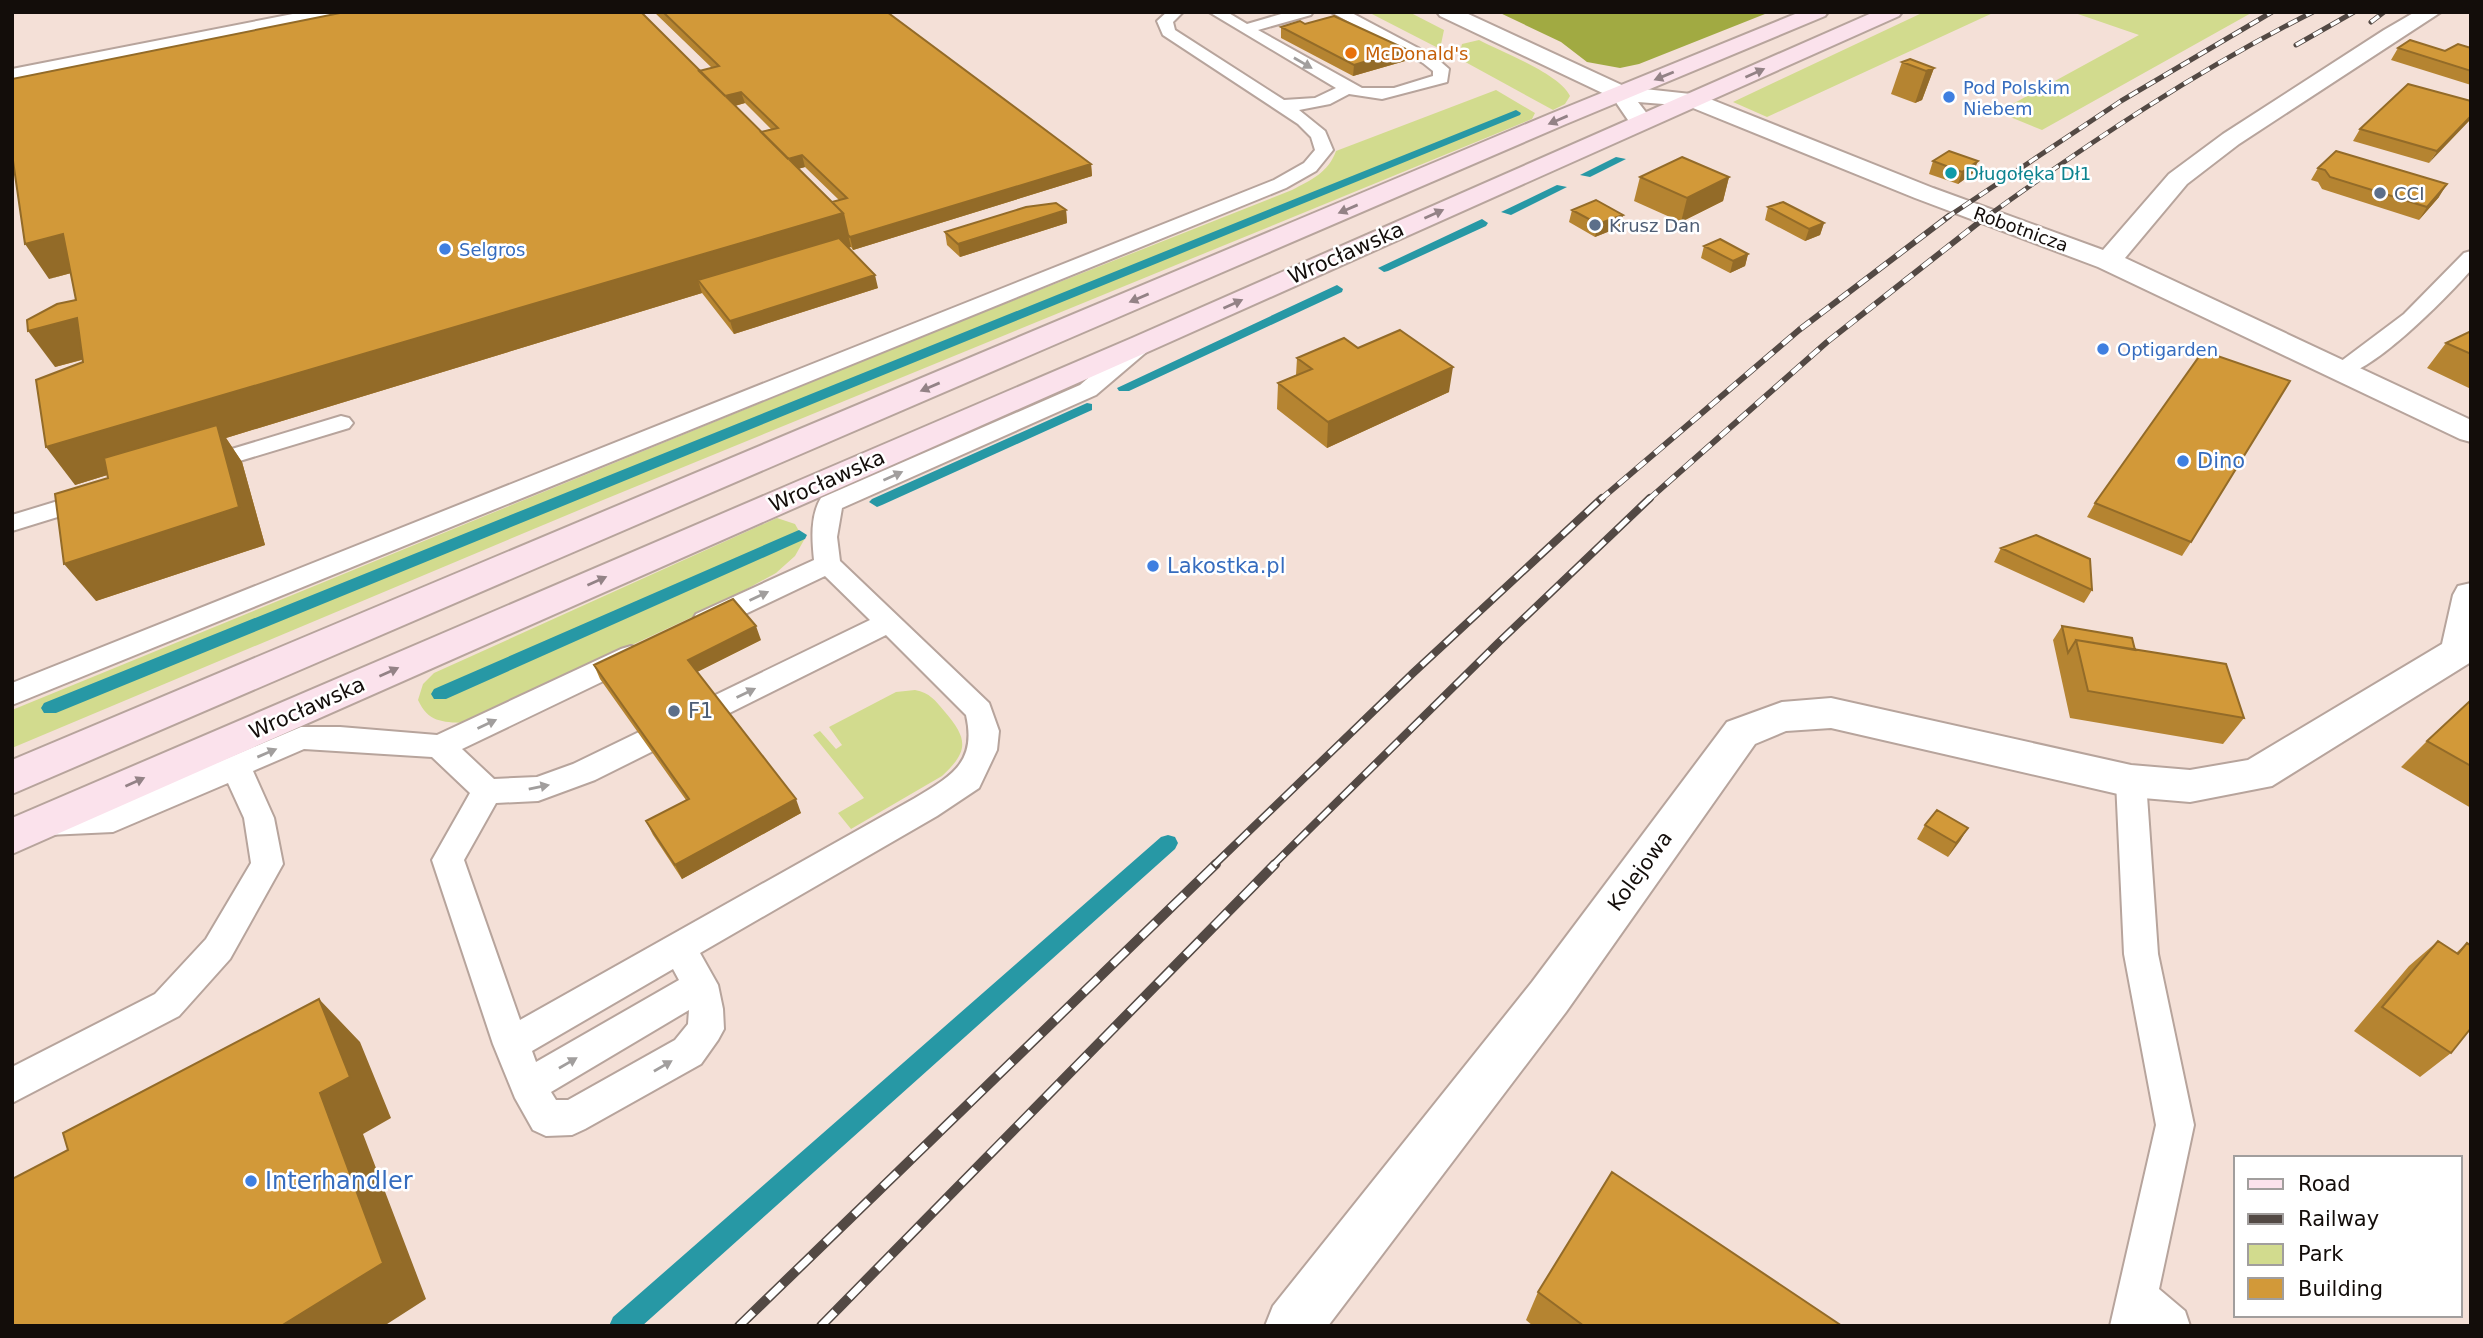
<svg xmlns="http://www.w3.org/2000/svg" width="2483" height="1338" font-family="'DejaVu Sans',sans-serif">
	<rect width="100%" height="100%" fill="#f4e0d7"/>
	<!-- green -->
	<path fill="#d2db8e" d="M1368,12H1409L1444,30L1440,49Z
		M1924,12H1995L1767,117L1733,102Z
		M2072,12H2253L2042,130L1998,112L2139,35Z
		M1479,40C1502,52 1560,74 1570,96L1565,104L1553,110L1458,58L1462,44Z
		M1496,90L1535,113L1532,119L603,500L12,748V710L926,335L1292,190C1311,180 1328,173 1336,151Z
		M777,518L795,524L804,540L795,556L776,573L718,605L464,723C442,722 428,722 418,700L423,684L434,673Z
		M915,690C930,693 935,700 945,712C968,739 969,751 942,776L851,829L838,813L864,798L813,735L820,731L836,749L842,745L829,727L896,692Z"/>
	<!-- forest -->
	<path fill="#a1aa42" d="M1498,12H1770L1639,64L1620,68L1587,62L1561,42Z"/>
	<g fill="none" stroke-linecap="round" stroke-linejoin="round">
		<!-- stream -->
		<path fill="#2798a5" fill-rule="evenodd" d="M1516,110L1521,113L1520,115L56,713H44L41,708L44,703Z
			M1616,157L1626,159L1590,177L1580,175Z
			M1557,185L1567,187L1511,215L1501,212Z
			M1482,219L1488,223L1486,226L1388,271L1384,272L1378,268Z
			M1337,285L1343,289L1342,292L1129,391H1119L1117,388Z
			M1087,403L1092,404V410L882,505L877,507L869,502L872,499Z
			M799,530L807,535L805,539L446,699H434L431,694L434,689Z
			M1168,835L1175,837L1178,843L1175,849L642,1326H609L613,1317L1161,837Z"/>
		<defs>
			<path id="lane" d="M303,12H334L327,16L12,79V69Z
				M1167,12H1183L1173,22L1175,30L1284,100L1315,98L1336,88L1209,12H1227L1247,24L1288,12H1313L1311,15L1258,30L1362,88H1394L1433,76V71L1423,63L1331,12H1350L1435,57L1449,69L1447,82L1382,99L1349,94L1330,104L1299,110L1325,131L1333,150L1316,171L1286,188L12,705V683L1274,180L1304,163L1315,150L1311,137L1298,124L1163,35L1157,21Z
				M2471,251V270C2451,293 2365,382 2336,375L2333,370L2336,365L2404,314L2464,253Z
				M1142,338L1150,339L1153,344L1150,349L1096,395L842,508L837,537L840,561L989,703L999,731L997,750L979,788L937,816L700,953L718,985L723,1009L724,1029L718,1040L701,1064L585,1129L572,1135L546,1136L533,1130L515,1098L493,1044L432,860L470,793L432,757L304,749L253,771L274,818L283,864L230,959L179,1016L12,1103V1067L155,994L206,939L251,863L244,818L228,783L113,832L48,835L37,832L32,823L37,814L48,811L110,808L301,727H340L437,735L621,649L631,646L641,649L645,656L641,663L462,749L494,779L537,777L573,764L870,620L825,576L716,628L706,630L696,628L692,621L696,614L814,560C812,540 810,516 821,498L1080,385L1134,339ZM886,635L966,715C977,763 951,776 915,798L520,1020L464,860L496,803L538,801L595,780ZM673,969L679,980L536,1062L532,1051ZM689,1010L688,1024L675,1040L568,1100H556L551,1092Z
				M341,416L349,418L353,423L349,428L200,473L192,471L188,466L192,461Z
				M94,490L103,493L106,498L103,503L12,531V515Z
				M2131,769L2142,773L2146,781L2158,954L2194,1125L2159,1289L2185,1311L2190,1326H2110L2156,1125L2124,954L2116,781L2120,773Z"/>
			<path id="street" d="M1437,12H1464L1626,87L1700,95L1933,188L2103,250L2169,174L2223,134L2384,30L2415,12H2441L2239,144L2187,184L2125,258L2471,420V442L2460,439L2098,267L1915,198L1688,106L1638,102L1648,115L1644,120H1628L1613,98L1440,16Z
				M2471,583V662L2272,786L2190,802L2131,797L1831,728L1786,731L1755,744L1566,1012L1328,1326H1265L1273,1306L1532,982L1727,722L1782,702L1831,698L2131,765L2190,770L2248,760L2442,644L2453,595L2458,586Z"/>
			<path id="secondary" d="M1800,12H1828L1825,16L1566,124L12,794V760L1550,114Z
				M1874,12H1902L1899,16L1152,350L12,854V818L1132,338Z"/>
		</defs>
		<!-- lane casing -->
		<use href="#lane" stroke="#b7a49c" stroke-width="4"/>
		<!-- street casing -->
		<use href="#street" stroke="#b7a49c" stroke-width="4"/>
		<!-- secondary casing -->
		<use href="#secondary" stroke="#b7a49c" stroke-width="4"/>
		<!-- lane -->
		<use href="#lane" fill="#fff" fill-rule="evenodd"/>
		<!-- street -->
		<use href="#street" fill="#fff" fill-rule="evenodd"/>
		<!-- secondary -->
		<use href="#secondary" fill="#fbe2ec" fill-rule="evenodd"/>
		<defs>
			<path id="rail-far3" d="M2371,22L2384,12
				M2296,45L2354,12
				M1946,218L2121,101L2272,12
				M1985,218C2090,142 2197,70 2313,12"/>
			<path id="rail-far2" d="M1600,500L1799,330L1949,216
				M1648,500L1827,342L1987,216"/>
			<path id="rail-far1" d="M1214,865L1413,673L1602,498
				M1273,865L1499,642L1650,498"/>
			<path id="rail" d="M739,1326L1216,864
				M821,1326L1275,864"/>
		</defs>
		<!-- rail-far3 casing -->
		<use href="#rail-far3" stroke="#534944" stroke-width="5"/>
		<!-- rail-far2 casing -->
		<use href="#rail-far2" stroke="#534944" stroke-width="6"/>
		<!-- rail-far1 casing -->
		<use href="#rail-far1" stroke="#534944" stroke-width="8"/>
		<!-- rail casing -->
		<use href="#rail" stroke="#534944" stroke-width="10"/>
		<!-- rail-far3 -->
		<use href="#rail-far3" stroke="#fff" stroke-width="3.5" stroke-dasharray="10" stroke-linecap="butt"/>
		<!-- rail-far2 -->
		<use href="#rail-far2" stroke="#fff" stroke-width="4.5" stroke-dasharray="12" stroke-linecap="butt"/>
		<!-- rail-far1 -->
		<use href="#rail-far1" stroke="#fff" stroke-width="5" stroke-dasharray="16" stroke-linecap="butt"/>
		<!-- rail -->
		<use href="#rail" stroke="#fff" stroke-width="7" stroke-dasharray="20" stroke-linecap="butt"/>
	</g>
	<!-- wall -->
	<path fill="#b58431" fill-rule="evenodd" d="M654,12H887L1091,164L1092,176L853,250L851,247L848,248L878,288L734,334L702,293L226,438L242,462L265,545L96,601L108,478L107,475L75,485L82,360L55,367L76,300L71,273L49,279L699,71L712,68ZM745,103L771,129L761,132L735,106ZM805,167L839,200L832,202L798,169Z
		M1305,24L1406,49L1405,61L1353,76L1281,38V27Z
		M2398,48L2445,51L2471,48V85L2391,60Z
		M1902,62L1934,68L1922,100L1915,103L1891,94Z
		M2471,101L2429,163L2353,141L2360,129Z
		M1933,161L1973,173L1958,184L1929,174Z
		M2318,168L2439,197L2419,220L2322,189L2318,182L2311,180Z
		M1640,177H1729L1723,201L1681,222L1634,201Z
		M1768,207L1824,223L1820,235L1805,241L1765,220Z
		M1066,210L1067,223L960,257L947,245L945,232Z
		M1572,210L1620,227L1595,237L1569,222Z
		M1704,246L1748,254L1745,266L1730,273L1701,258Z
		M2471,331V389L2427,368L2446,343Z
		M1358,348L1449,392L1327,448L1277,409L1278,383L1296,375L1297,358Z
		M2095,503L2191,542L2182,556L2087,517Z
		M2001,548L2092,590L2084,603L1994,562Z
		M2062,626L2135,650L2244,718L2223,744L2070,718L2053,640Z
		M761,640L697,672L801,813L682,879L653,835L646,821L686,800L600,679L594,665Z
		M2471,700V808L2401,767L2427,741Z
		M1925,825L1968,828L1948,857L1917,839Z
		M2438,941L2456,953L2467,943L2451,1053L2420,1077L2354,1031L2409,966Z
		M1538,1292L1842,1326H1533L1526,1320Z"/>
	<!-- shaded-wall -->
	<path fill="#936b28" d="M1406,49L1405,61L1353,76L1354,65Z
		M1934,68L1922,100L1915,103L1926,71Z
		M741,92L745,103L716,111L713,99Z
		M2471,116V119L2429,163L2437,151Z
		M802,155L805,167L779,174L776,162Z
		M1978,161L1973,173L1958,184L1962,172Z
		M1091,164L1092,176L853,250L850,237Z
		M1729,177L1723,201L1681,222L1687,198Z
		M2447,184L2439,197L2419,220L2427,207Z
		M1066,210L1067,223L960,257L958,244Z
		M843,213L851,247L707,291L698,280L702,293L226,438L242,462L265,545L96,601L64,564L221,440L75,485L46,447Z
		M1623,215L1620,227L1595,237L1598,224Z
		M1824,223L1820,235L1805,241L1809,229Z
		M63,234L86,269L49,279L25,244Z
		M1748,254L1745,266L1730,273L1733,261Z
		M875,275L878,288L734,334L730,321Z
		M77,318L102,354L55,367L28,331Z
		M1453,367L1449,392L1327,448L1328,422Z
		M756,626L761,640L693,674L688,660Z
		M796,799L801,813L682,879L675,865Z
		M1968,828L1960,841L1948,857L1956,843Z
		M319,999L360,1042L391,1118L363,1134L426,1299L384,1326H281Z"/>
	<!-- building -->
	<path fill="#d29939" stroke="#936b28" stroke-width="2" d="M345,12H641L843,213L46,447L36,380L83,362L77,318L28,331L27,320L57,304L76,300L63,234L25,244L12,154V79Z
		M663,12H887L1091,164L850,237L848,235L843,213L832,202L847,198L802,155L788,159L761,132L778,128L741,92L725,96L699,71L719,66Z
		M1334,16L1406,49L1354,65L1281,27L1300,21L1305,24Z
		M2410,40L2445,51L2458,44L2471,48V71L2398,48Z
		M1910,59L1934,68L1926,71L1902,62Z
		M2408,84L2471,101V116L2437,151L2360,129Z
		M1949,151L1978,161L1962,172L1933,161Z
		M2336,151L2447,184L2427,207L2330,177L2325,170L2318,168Z
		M1682,157L1729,177L1687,198L1640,177Z
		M1596,200L1623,215L1598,224L1572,210Z
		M1783,202L1824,223L1809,229L1768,207Z
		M1056,203L1066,210L958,244L945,232L1026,207Z
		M839,238L875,275L730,321L698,280Z
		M1720,239L1748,254L1733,261L1704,246Z
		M1400,330L1453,367L1328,422L1278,383L1312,369L1297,358L1344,338L1358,348Z
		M2471,331V354L2446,343Z
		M2203,351L2290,381L2191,542L2095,503Z
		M217,425L239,507L64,564L55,494L108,478L104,458Z
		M2036,535L2090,559L2092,590L2001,548Z
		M733,599L756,626L688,660L796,799L675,865L646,821L689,799L594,665Z
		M2062,626L2132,638L2135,650L2076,640L2068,653Z
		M2076,640L2226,664L2244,718L2088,691Z
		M2471,700V766L2427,741Z
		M1937,810L1968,828L1956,843L1925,825Z
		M2438,941L2458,954L2467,943L2471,946V1028L2451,1053L2382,1007Z
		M319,999L350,1077L320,1093L383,1263L281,1326H12V1179L68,1150L63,1133Z
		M1612,1172L1842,1326H1584L1538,1292Z"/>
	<!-- one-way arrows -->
	<defs><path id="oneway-solid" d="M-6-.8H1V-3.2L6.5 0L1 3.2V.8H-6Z" transform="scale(1.75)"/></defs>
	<g fill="#a19e9d">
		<use href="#oneway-solid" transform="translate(1303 63) rotate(30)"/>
		<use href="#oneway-solid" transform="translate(893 476) rotate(-24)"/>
		<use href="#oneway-solid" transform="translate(759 596) rotate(-25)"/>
		<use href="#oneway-solid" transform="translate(746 693) rotate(-26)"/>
		<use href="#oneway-solid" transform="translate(487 724) rotate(-25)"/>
		<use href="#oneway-solid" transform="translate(267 753) rotate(-23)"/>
		<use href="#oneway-solid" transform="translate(539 787) rotate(-12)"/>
		<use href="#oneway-solid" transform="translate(568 1063) rotate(-30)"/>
		<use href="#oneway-solid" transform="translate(663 1066) rotate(-30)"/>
	</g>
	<g fill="#938286">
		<use href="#oneway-solid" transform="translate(1755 73) rotate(-24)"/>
		<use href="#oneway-solid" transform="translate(1664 76) rotate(158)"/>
		<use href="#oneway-solid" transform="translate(1558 120) rotate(157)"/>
		<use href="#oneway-solid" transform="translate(1348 209) rotate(157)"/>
		<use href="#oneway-solid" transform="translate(1434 214) rotate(-24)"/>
		<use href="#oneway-solid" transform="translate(1139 298) rotate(157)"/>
		<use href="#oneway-solid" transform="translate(1233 304) rotate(-24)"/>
		<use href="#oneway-solid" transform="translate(930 387) rotate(157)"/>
		<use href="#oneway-solid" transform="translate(597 581) rotate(-24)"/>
		<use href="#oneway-solid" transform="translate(389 672) rotate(-24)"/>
		<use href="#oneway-solid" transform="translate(135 782) rotate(-24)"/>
	</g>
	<!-- markers -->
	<circle fill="#e8710a" stroke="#fff" stroke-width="2.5" cx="1351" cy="53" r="7"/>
	<g fill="#3f7fe0" stroke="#fff" stroke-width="2.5">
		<circle cx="1949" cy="97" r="7"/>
		<circle cx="445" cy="249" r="7"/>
		<circle cx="2103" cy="349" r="7"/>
		<circle cx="2183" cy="461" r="7"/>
		<circle cx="1153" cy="566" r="7"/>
		<circle cx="251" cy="1181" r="7"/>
	</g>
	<circle fill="#0f9aa8" stroke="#fff" stroke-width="2.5" cx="1951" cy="173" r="7"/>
	<g fill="#5c6f8a" stroke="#fff" stroke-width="2.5">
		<circle cx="2380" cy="193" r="7"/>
		<circle cx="1595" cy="225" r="7"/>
		<circle cx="674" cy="711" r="7"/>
	</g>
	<g text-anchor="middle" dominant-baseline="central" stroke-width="5" stroke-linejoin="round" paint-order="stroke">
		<!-- far-food labels -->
		<g font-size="18" fill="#c56008" stroke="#fff" text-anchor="start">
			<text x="1365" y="53">McDonald's</text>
		</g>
		<!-- far-shop labels -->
		<g font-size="18" fill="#366cbe" stroke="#fff" text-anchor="start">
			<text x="1963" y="87">Pod Polskim<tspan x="1963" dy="21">Niebem</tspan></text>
			<text x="459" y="249">Selgros</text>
			<text x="2117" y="349">Optigarden</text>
		</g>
		<!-- far-culture labels -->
		<g font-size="18" fill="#0d838f" stroke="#fff" text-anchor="start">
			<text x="1965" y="173">Długołęka Dł1</text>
		</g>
		<!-- far-service labels -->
		<g font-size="18" fill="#4e5e75" stroke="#fff" text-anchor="start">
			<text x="2394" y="193">CCI</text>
			<text x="1609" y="225">Krusz Dan</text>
		</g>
		<!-- far-street labels -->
		<g font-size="18" fill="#130d0a" stroke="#fff">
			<text transform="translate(2021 229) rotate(20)">Robotnicza</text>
		</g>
		<!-- street labels -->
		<g font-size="21" fill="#130d0a" stroke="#fff">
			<text transform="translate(1346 253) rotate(-24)">Wrocławska</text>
			<text transform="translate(827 481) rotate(-24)">Wrocławska</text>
			<text transform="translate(307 708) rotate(-24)">Wrocławska</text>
			<text transform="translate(1640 871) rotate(-54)">Kolejowa</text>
		</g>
		<!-- shop labels -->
		<g font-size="21" fill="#366cbe" stroke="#fff" text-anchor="start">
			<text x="2197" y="461">Dino</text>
			<text x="1167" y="566">Lakostka.pl</text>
		</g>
		<!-- service labels -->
		<g font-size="21" fill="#4e5e75" stroke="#fff" text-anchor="start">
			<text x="688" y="711">F1</text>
		</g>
		<!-- near-shop labels -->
		<g font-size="24" fill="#366cbe" stroke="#fff" text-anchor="start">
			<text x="265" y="1181">Interhandler</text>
		</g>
	</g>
	<!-- border -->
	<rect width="2483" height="1338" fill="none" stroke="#130d0a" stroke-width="28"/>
	<!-- legend -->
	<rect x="2234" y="1156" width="228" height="161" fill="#ffffff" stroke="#a19e9d" stroke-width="2"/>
	<rect x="2248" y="1179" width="35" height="10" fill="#fbe2ec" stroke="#a19e9d" stroke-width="2"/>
	<text x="2298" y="1191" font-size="21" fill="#130d0a">Road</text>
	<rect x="2248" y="1214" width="35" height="10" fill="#534944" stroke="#a19e9d" stroke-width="2"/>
	<text x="2298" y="1226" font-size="21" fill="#130d0a">Railway</text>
	<rect x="2248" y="1244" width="35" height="21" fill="#d2db8e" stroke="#a19e9d" stroke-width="2"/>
	<text x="2298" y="1261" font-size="21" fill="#130d0a">Park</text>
	<rect x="2248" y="1278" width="35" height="21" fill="#d29939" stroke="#a19e9d" stroke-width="2"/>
	<text x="2298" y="1296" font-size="21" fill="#130d0a">Building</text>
</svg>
